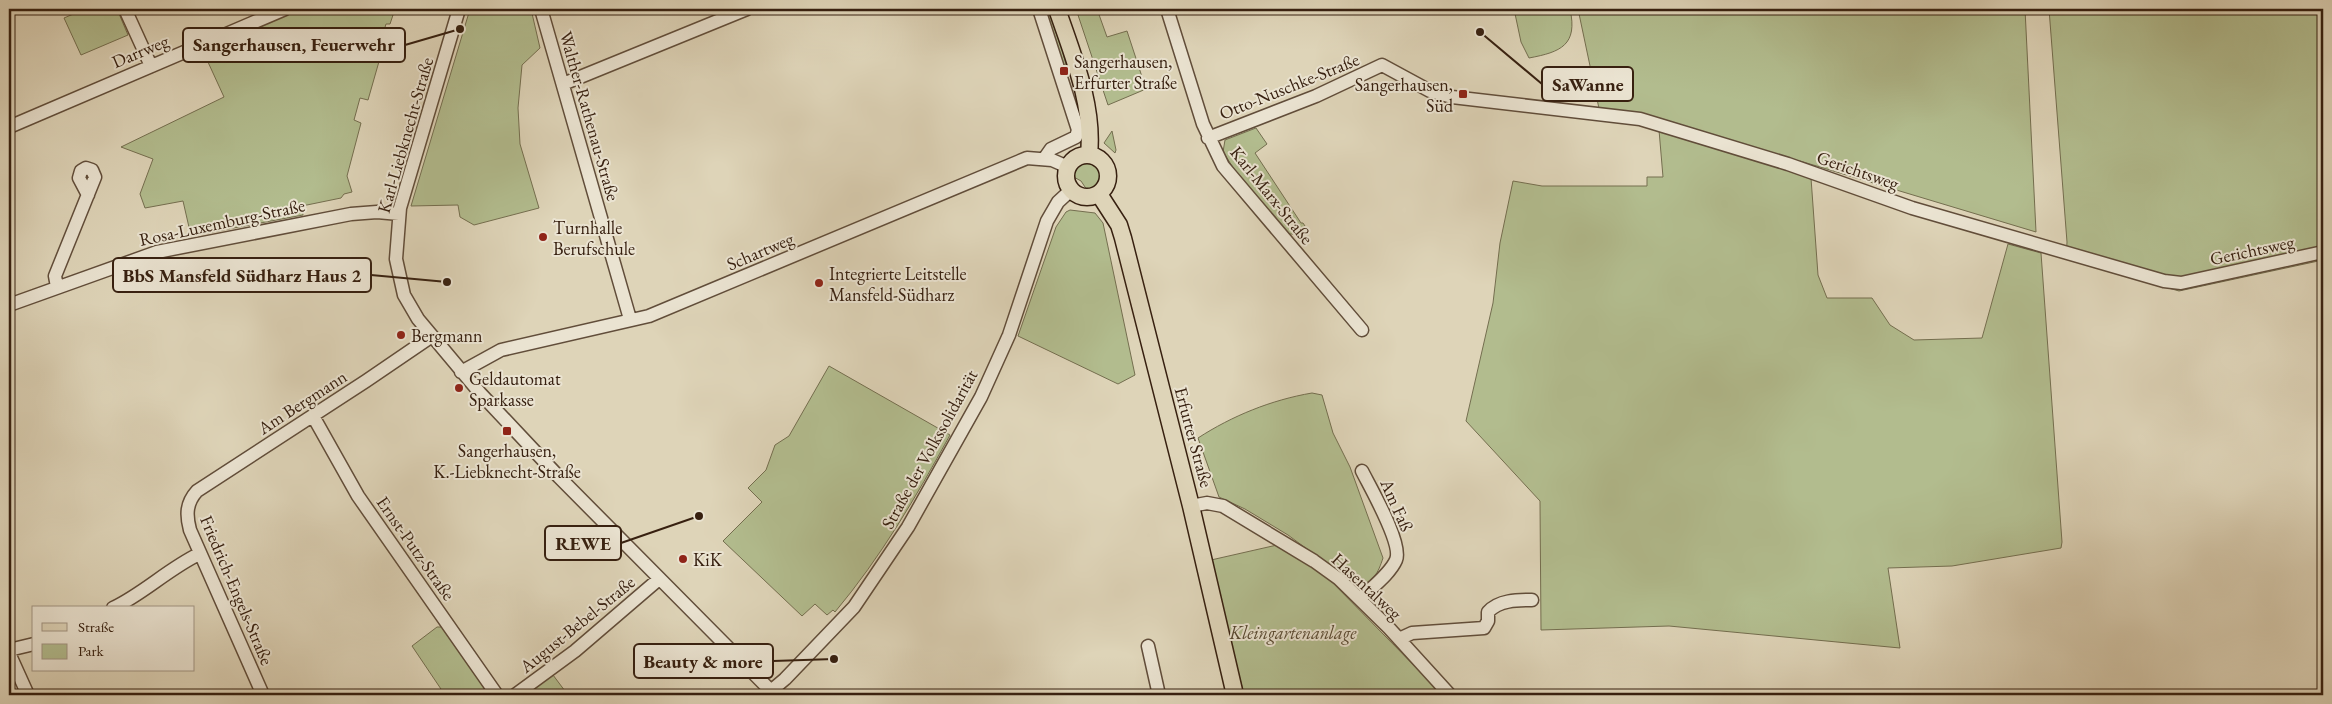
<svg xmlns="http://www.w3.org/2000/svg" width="2332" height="704" font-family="'EB Garamond',serif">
	<rect width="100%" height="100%" fill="#ded4b8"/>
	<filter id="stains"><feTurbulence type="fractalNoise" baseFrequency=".004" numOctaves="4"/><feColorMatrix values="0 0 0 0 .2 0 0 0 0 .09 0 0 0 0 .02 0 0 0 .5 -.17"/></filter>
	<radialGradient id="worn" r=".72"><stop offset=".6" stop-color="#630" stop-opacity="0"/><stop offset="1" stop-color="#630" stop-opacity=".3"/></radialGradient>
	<!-- green -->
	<path fill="#b2bc8e" stroke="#746e4f" d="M85,9H117L128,35L81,55L64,18Z
		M296,9H395L390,24H386L378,50L382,51L368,100L360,98L354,120L361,123L347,176L352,192L344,194L341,198L302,206L303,215L191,236L183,201L145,208L140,194L153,159L121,147L224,97L202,49Z
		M470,9H531L540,48L522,65L518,108L520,144L539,208L474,225L460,217L458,205L411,206Z
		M1044,9H1052L1066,65L1062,66Z
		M1076,9H1097L1107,37L1127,31L1146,89L1108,105Z
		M1514,9H1570C1578,45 1561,52 1529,58L1521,42Z
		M1578,9H2025L2036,232L1800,161L1811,178L1818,275L1827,298H1872L1890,325L1914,340L1982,338L2008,244L2041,253L2062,542L2061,548L1952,566L1888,568L1900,648L1669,626L1541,630L1540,501L1466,421L1493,303L1500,243L1513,181L1542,186H1647V177H1663L1659,130L1637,122L1601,118Z
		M2049,9H2323V260L2179,291L2066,259L2067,242Z
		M1256,128L1267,144L1255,153L1301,223H1303L1307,229L1299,234H1289L1238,175L1223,152L1225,140Z
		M1112,131L1116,150L1115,153L1104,143Z
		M1086,162L1097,166L1101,177L1098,185L1087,190L1081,181L1072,176L1076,167Z
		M1070,210L1095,213L1103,223L1135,375L1118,384L1018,336L1056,227L1066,212Z
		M829,366L950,435C916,497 881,557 835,612L833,610L827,615L815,604L802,616L723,541L762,502L748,488L766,470L775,445L789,436Z
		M1312,393L1322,395L1333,433L1350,467L1383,558C1378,573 1374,582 1357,586L1288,535L1245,509L1219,497L1198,438C1232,416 1271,400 1312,393Z
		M1277,545L1327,577L1443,695H1244L1211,560Z
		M437,627H442L491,695H445L412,646Z
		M553,675L568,695H524Z"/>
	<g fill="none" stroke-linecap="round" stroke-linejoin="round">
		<defs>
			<path id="minor" d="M125,9L151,66
				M459,9L400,208L396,259L404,295L418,319L480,393L559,477L775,695
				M541,9L630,319
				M1039,9L1078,130L1076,137L1051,149L1044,159
				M1167,9L1203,124L1223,166L1362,330
				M563,84L747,9
				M9,127L285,9
				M1208,138L1316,96L1382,65L1430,91L1452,97L1640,119L1788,164L1912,208L2164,281L2181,283L2323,252
				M57,287L55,276L95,177L92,170L86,168L81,171L79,178L88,195
				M9,305L157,252L351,214L377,212L399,214
				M461,372L501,350L649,316L1027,158L1052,160L1068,167
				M313,416L358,496L497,695
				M1191,506L1207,503L1223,506L1314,561L1339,579L1389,628L1450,695
				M1360,599C1371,588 1390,574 1396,560C1403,544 1370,487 1362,471
				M113,608C143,594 168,569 199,554
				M1399,639L1412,633L1484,628L1488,621V612C1499,600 1517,600 1532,600
				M1148,646L1159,695
				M9,650L34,644
				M9,653L28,695
				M263,695L190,530C186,515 186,503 197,491L366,381L432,336
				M515,695L575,651L659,579
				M766,695L785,679L854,607L908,527L981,397L1009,335L1047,221L1058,202L1071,190"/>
			<path id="major" d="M1057,9C1073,56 1094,105 1089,155
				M1066 176a21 21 0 1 1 42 0a21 21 0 1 1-42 0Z
				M1099,194L1119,225L1123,238L1191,506L1235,695"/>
		</defs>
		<!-- minor casing -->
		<use href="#minor" stroke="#614d3a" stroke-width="15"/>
		<!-- major casing -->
		<use href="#major" stroke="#372010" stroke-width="19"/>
		<!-- minor -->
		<use href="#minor" stroke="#eae3d1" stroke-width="12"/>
		<!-- major -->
		<use href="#major" stroke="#ded4b8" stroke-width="16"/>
	</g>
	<!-- markers -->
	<g fill="#8f2418" stroke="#eae3d1" stroke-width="2">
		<rect x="1059" y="66" width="10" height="10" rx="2.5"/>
		<rect x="1458" y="89" width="10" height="10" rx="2.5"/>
		<circle cx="543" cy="237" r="5"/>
		<circle cx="819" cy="283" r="5"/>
		<circle cx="401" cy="335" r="5"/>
		<circle cx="459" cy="388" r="5"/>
		<rect x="502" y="426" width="10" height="10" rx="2.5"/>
		<circle cx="683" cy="559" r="5"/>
	</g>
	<g text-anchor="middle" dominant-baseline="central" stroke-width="4" stroke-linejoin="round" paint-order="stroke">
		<!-- street labels -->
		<g font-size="18" fill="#372010" stroke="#eae3d1">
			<text transform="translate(140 51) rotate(-23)">Darrweg</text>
			<text transform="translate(1289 86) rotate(-22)">Otto-Nuschke-Straße</text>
			<text transform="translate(590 116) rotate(74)">Walther-Rathenau-Straße</text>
			<text transform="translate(405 135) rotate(-74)">Karl-Liebknecht-Straße</text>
			<text transform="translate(1858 170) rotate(19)">Gerichtsweg</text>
			<text transform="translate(1272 195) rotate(51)">Karl-Marx-Straße</text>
			<text transform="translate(222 222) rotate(-12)">Rosa-Luxemburg-Straße</text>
			<text transform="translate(2252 250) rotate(-12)">Gerichtsweg</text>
			<text transform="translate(760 251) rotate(-23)">Schartweg</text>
			<text transform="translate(302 402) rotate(-33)">Am Bergmann</text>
			<text transform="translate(1194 437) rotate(75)">Erfurter Straße</text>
			<text transform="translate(929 449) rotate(-61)">Straße der Volkssolidarität</text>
			<text transform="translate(1397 505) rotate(66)">Am Faß</text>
			<text transform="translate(416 548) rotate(55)">Ernst-Putz-Straße</text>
			<text transform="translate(1367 586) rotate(43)">Hasentalweg</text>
			<text transform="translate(237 590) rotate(67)">Friedrich-Engels-Straße</text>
			<text transform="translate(577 624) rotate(-39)">August-Bebel-Straße</text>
		</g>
		<!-- poi labels -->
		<g font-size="18" fill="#372010" stroke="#eae3d1" text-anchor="start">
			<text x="1074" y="61">Sangerhausen,<tspan x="1074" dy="21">Erfurter Straße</tspan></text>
			<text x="1453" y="84" text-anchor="end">Sangerhausen,<tspan x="1453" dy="21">Süd</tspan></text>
			<text x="553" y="227">Turnhalle<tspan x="553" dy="21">Berufschule</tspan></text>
			<text x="829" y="273">Integrierte Leitstelle<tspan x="829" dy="21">Mansfeld-Südharz</tspan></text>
			<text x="411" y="335">Bergmann</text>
			<text x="469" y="378">Geldautomat<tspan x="469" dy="21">Sparkasse</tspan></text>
			<text x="507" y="450" text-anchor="middle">Sangerhausen,<tspan x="507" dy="21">K.-Liebknecht-Straße</tspan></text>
			<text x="693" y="559">KiK</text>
		</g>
		<!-- park labels -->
		<g font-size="18" font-style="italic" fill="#564730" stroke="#eae3d1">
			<text x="1293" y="632">Kleingartenanlage</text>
		</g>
	</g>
	<!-- callouts -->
	<path fill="none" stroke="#372010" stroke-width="2" d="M460 29L405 45M1480 32L1542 84M447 282L371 275M699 516L621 543M834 659L773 661"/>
	<g fill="#372010" stroke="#eae3d1" stroke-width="2">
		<circle cx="460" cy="29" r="5"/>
		<circle cx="1480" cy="32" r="5"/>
		<circle cx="447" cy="282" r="5"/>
		<circle cx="699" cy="516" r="5"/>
		<circle cx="834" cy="659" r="5"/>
	</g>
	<g fill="#eae3d1" stroke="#372010" stroke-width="2">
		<rect x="183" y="28" width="222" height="34" rx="5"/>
		<rect x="1542" y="67" width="91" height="34" rx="5"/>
		<rect x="113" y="258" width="258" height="34" rx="5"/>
		<rect x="545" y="526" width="76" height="34" rx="5"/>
		<rect x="634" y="644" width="139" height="34" rx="5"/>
	</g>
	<g font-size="19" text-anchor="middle" font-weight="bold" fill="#372010">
		<text x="294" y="51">Sangerhausen, Feuerwehr</text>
		<text x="1588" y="91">SaWanne</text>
		<text x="242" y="282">BbS Mansfeld Südharz Haus 2</text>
		<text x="583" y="550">REWE</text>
		<text x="703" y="668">Beauty &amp; more</text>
	</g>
	<!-- margin -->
	<rect width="2332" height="704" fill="none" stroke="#ded4b8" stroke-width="30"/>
	<rect x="10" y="10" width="2312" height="684" fill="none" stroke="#372010" stroke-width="2.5"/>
	<rect x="15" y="15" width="2302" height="674" fill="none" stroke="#372010"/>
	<!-- legend -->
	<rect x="32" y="606" width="162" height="65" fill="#eae3d1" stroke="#a29584"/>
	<rect x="42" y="623" width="25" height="8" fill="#ded4b8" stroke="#a29584"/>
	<text x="78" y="632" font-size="15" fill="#372010">Straße</text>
	<rect x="42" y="644" width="25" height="15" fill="#b2bc8e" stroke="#a29584"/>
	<text x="78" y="656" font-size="15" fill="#372010">Park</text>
	<rect width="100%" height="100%" filter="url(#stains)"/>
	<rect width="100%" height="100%" fill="url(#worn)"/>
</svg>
